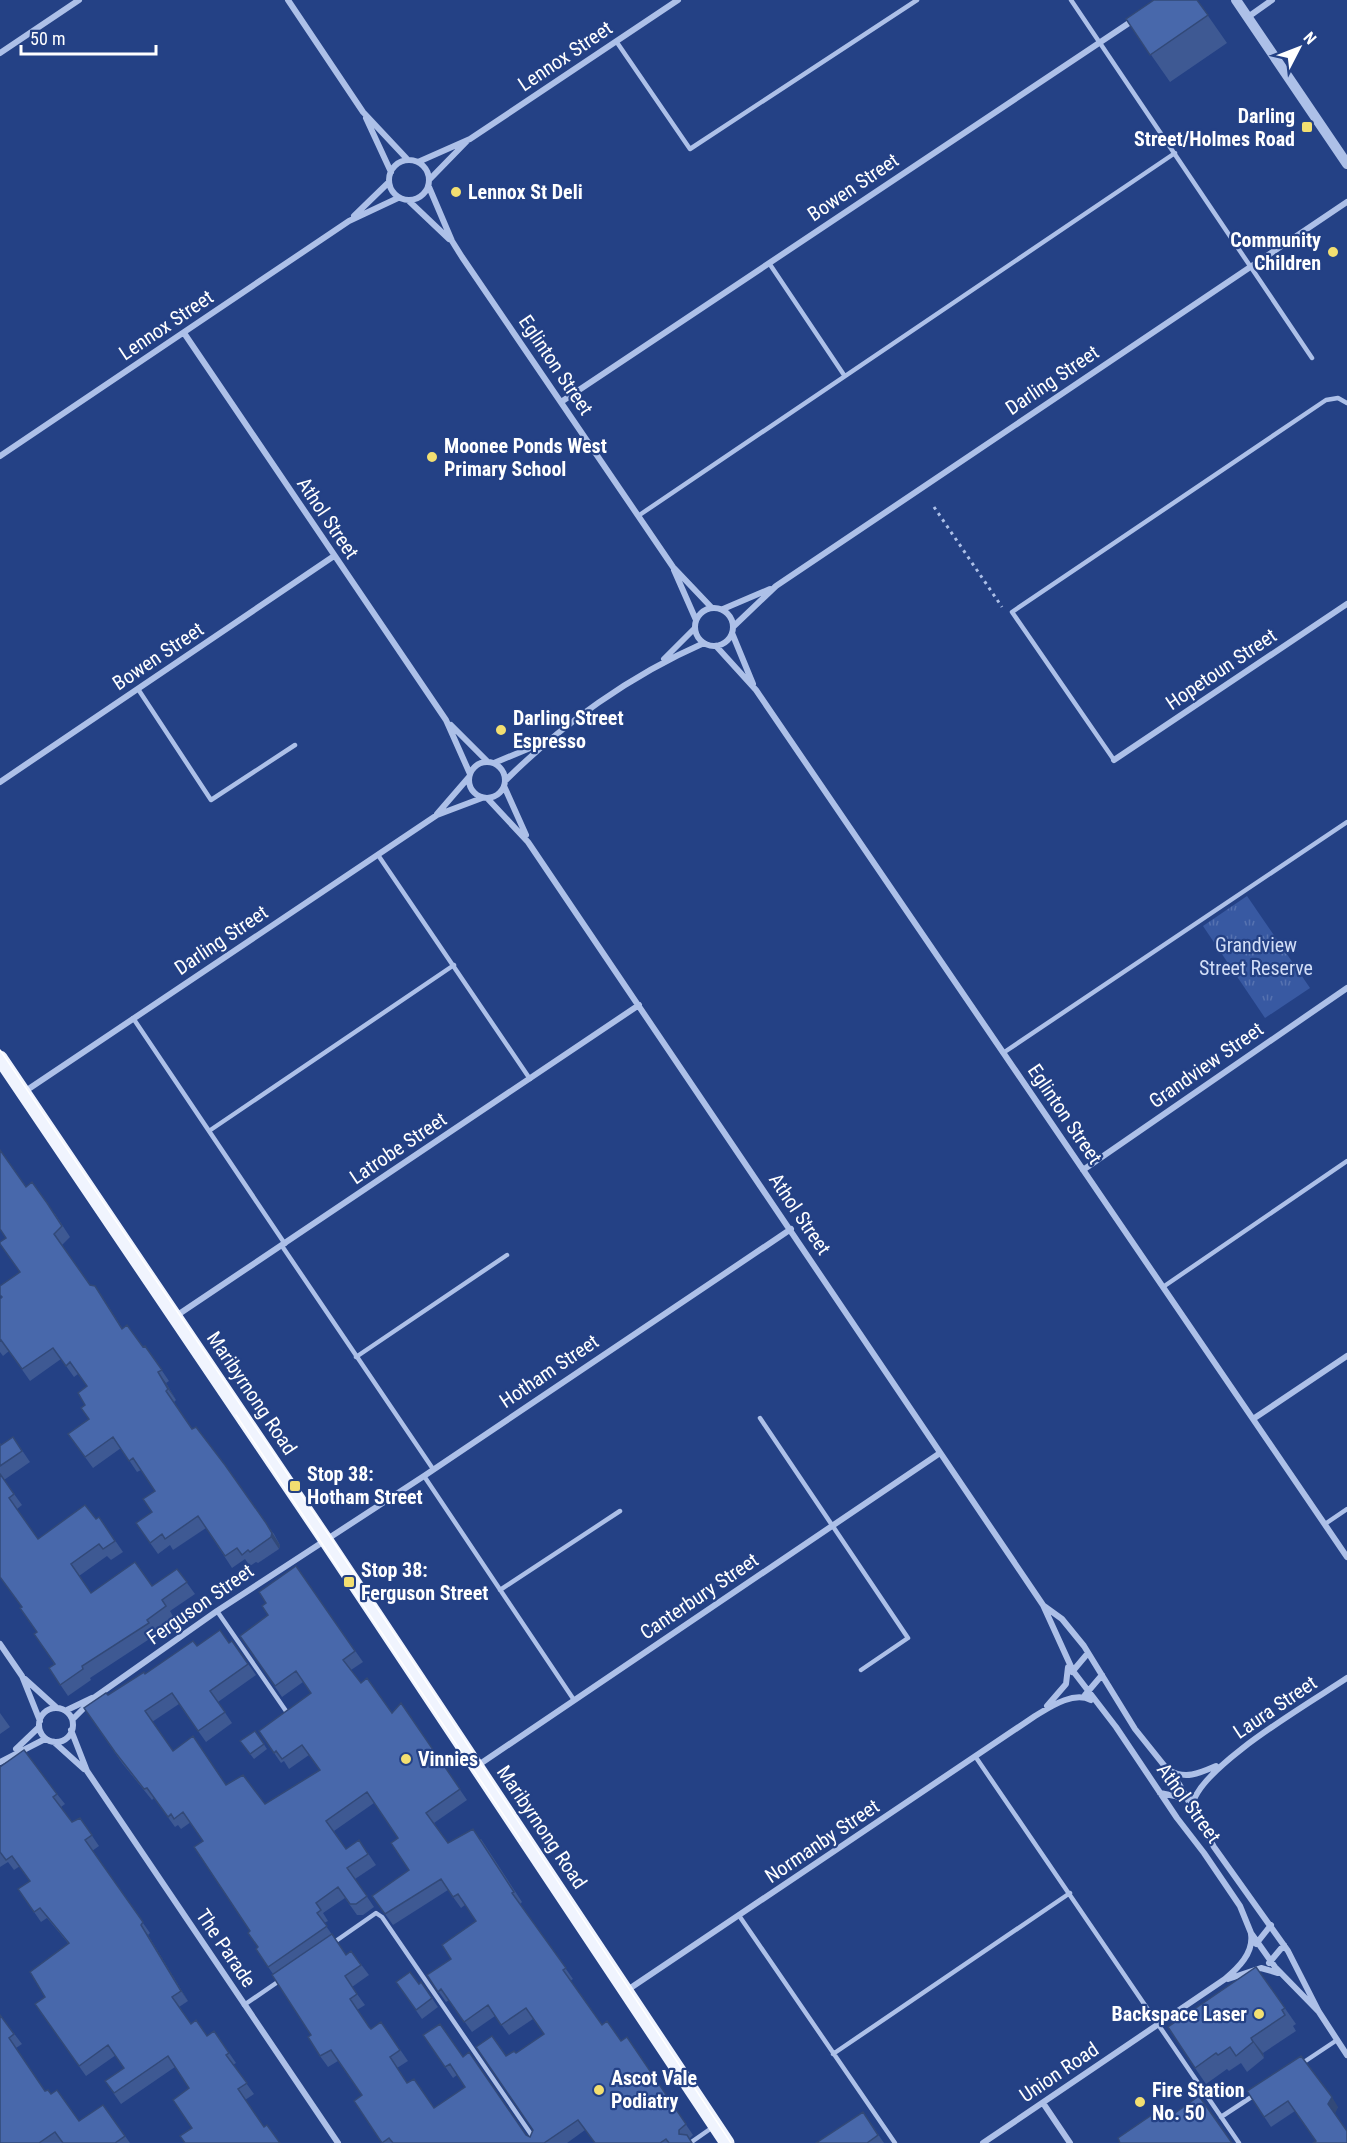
<svg xmlns="http://www.w3.org/2000/svg" width="1347" height="2143" font-family="'Roboto Condensed',sans-serif">
	<defs>
		<pattern id="park-tufts" width="24" height="20" patternUnits="userSpaceOnUse" patternTransform="scale(1.5)"><rect width="24" height="20" fill="#3859a2"/><path d="M3 7l-1-3M5 7V3M7 7l1-3M15 17l-1-3M17 17v-4M19 17l1-3" fill="none" stroke="#5672b0"/></pattern>
	</defs>
	<rect width="100%" height="100%" fill="#244185"/>
	<!-- park -->
	<path fill="url(#park-tufts)" d="M1247,896L1310,988L1265,1018L1203,926Z"/>
	<g fill="none" stroke-linecap="round" stroke-linejoin="round">
		<!-- path -->
		<path stroke="#adc0e8" stroke-width="3" stroke-dasharray="3 4.5" stroke-linecap="butt" d="M934,507L1002,607"/>
		<!-- service -->
		<path stroke="#adc0e8" stroke-width="4.5" d="M1071,0L1312,358
			M616,41L690,149L917,0
			M769,263L844,375
			M638,516L1175,153
			M138,689L211,800L295,745
			M1114,760L1012,612L1326,400L1338,398L1347,403
			M378,855L530,1079
			M133,1018L285,1244
			M1003,1053L1347,822
			M209,1131L454,965
			M282,1246L433,1469
			M1163,1287L1347,1161
			M356,1357L507,1255
			M760,1418L908,1638L861,1670
			M424,1476L574,1700
			M1325,1524L1347,1509
			M500,1590L620,1511
			M217,1611L286,1711
			M975,1756L1239,2143
			M740,1917L895,2143
			M333,1943L376,1913L382,1917L537,2143
			M244,2005L282,1979
			M833,2054L1070,1893
			M1301,2064L1337,2040
			M1221,2117L1256,2094
			M690,2143L713,2127"/>
		<!-- minor -->
		<path stroke="#adc0e8" stroke-width="6" d="M288,0L363,112L408,160
			M1248,17L1272,0
			M0,53L79,0
			M366,118L391,172
			M389 180a20 20 0 1 1 40 0a20 20 0 1 1-40 0Z
			M418,162L470,139L678,0
			M430,179L467,141
			M429,187L452,241L462,257L673,567L711,607
			M409,201L449,239
			M354,216L389,182
			M184,333L446,720L470,774
			M561,402L1135,19
			M0,456L349,221L398,198
			M674,570L696,620
			M695 627a19 19 0 1 1 38 0a19 19 0 1 1-38 0Z
			M723,609L770,589
			M734,626L776,586L1347,202
			M732,633L753,684
			M716,646L756,690L1347,1557
			M664,659L695,628
			M451,725L488,762
			M1114,760L1347,604
			M469 780a18 18 0 1 1 36 0a18 18 0 1 1-36 0Z
			M494,763L542,743
			M505,781C562,724 631,675 704,643
			M0,782L334,556
			M504,786L526,835
			M488,799L528,842L1043,1605L1073,1671L1116,1727L1177,1818L1204,1853L1240,1906L1251,1933L1275,1967L1319,2012
			M437,814L469,777
			M24,1092L437,815L482,798
			M1083,1170L1347,988
			M176,1316L639,1005
			M1253,1419L1347,1356
			M1044,1606L1062,1619L1084,1646L1135,1729L1179,1784L1214,1847L1288,1951L1319,2012L1347,2055
			M0,1644L22,1676L40,1721
			M1072,1672L1088,1653
			M25,1679L57,1708
			M1085,1695L1102,1675
			M1047,1706L1066,1684L1068,1667
			M39 1725a17 17 0 1 1 34 0a17 17 0 1 1-34 0Z
			M67,1710L92,1698
			M73,1719L95,1697L217,1611L424,1476L791,1229
			M71,1730L87,1771L338,2143
			M54,1742L84,1769
			M16,1749L38,1728
			M0,1762L45,1739
			M477,1766L940,1453
			M1169,1770C1185,1780 1200,1773 1216,1766
			M1160,1793L1190,1799
			M1192,1807C1196,1768 1313,1701 1347,1678
			M1256,1944L1271,1925
			M1269,1963L1284,1945
			M1228,1979L1261,1968L1278,1973
			M626,1991L1035,1716C1050,1707 1073,1691 1091,1700
			M1043,2103L1070,2143
			M983,2143L1225,1979C1238,1968 1254,1953 1251,1934"/>
		<!-- tertiary -->
		<path stroke="#adc0e8" stroke-width="10" d="M1236,0L1347,164"/>
		<!-- primary -->
		<path stroke="#f0f4fe" stroke-width="15" d="M0,1058L325,1539L727,2143"/>
		<!-- tram -->
		<path stroke="#fff" stroke-width="1.5" d="M0,1050L330,1537L731,2143
			M236,1415L521,1841"/>
	</g>
	<!-- wall -->
	<path fill="#3e5993" fill-rule="evenodd" d="M1197,0L1227,43L1170,82L1126,19Z
		M26,1187L55,1214L70,1237L62,1245L90,1285L103,1298L122,1328L143,1347L145,1346L169,1381L166,1383L176,1400L174,1402L192,1429L274,1534L280,1545L279,1549L258,1563L256,1562L250,1566L245,1559L232,1568L206,1528L173,1550L170,1545L158,1554L136,1523L152,1512L155,1491L141,1470L137,1472L121,1448L93,1468L68,1434L89,1419L85,1405L87,1386L78,1374L74,1377L61,1359L30,1381L9,1351L3,1356L0,1352V1299L20,1272L6,1238Z
		M13,1437L30,1462L4,1480L22,1505L17,1509L38,1539L96,1519L99,1517L123,1552L111,1560L107,1556L79,1576L91,1593L152,1586L177,1569L195,1594L170,1611L174,1618L155,1631L157,1634L90,1678L91,1680L68,1696L49,1668L54,1664L37,1632L22,1607L0,1577V1443L1,1445Z
		M296,1566L363,1662L351,1670L361,1683L392,1713L401,1703L467,1800L434,1823L448,1843L481,1839L522,1902L520,1904L573,1979L570,1981L602,2025L621,2041L627,2037L693,2135L689,2139L692,2143H595L585,2130L567,2143H382L362,2095L338,2061L328,2067L320,2056L311,2035L273,1974L256,1949L258,1947L203,1841L191,1822L181,1829L178,1825L175,1827L154,1798L152,1800L122,1763L84,1708L197,1646L229,1643L232,1641L256,1675L218,1702L232,1723L206,1742L179,1704L152,1722L173,1751L226,1785L265,1804L320,1770L309,1755L289,1769L284,1761L281,1763L259,1731L311,1693L303,1682L282,1697L240,1636L268,1615L266,1603ZM374,1803L398,1838L409,1870L372,1896L393,1925L448,1890L461,1908L465,1905L476,1921L451,1959L427,1975L446,2002L449,2000L472,2032L495,2016L509,2035L533,2019L544,2034L516,2053L506,2056L533,2130L530,2137L526,2135L463,2057L423,2035L453,2078L457,2075L465,2087L434,2108L407,2083L397,2068L408,2061L381,2022L371,2029L369,2027L357,2010L365,2005L352,1987L369,1975L351,1951L346,1955L324,1923L328,1921L323,1913L345,1898L357,1915H363L374,1907L355,1879L376,1865L359,1840L346,1849L334,1831Z
		M0,1713L10,1727L0,1734Z
		M255,1731L267,1749L254,1759L240,1741Z
		M0,1767L57,1794L65,1804L61,1807L72,1822L80,1818L99,1846L92,1851L150,1933L148,1935L188,2001L179,2007L191,2024L207,2036L214,2031L236,2063L233,2065L254,2094L245,2100L264,2127L192,2128L189,2088L175,2067L121,2104L105,2081L124,2068L116,2055L86,2076L35,2004L45,1997L68,1943L47,1918L41,1922L18,1889L30,1881L20,1866L14,1870L8,1862L0,1867Z
		M1256,1967L1296,2024L1293,2026L1296,2031L1263,2053L1264,2058L1247,2072L1241,2063L1229,2071L1227,2069L1206,2084L1195,2068Z
		M396,1982L419,1984L421,1982L438,2007L422,2019Z
		M0,2015L22,2044L16,2048L45,2091L51,2094L79,2121L103,2105L130,2143H0Z
		M1247,2091L1338,2107L1316,2141L1295,2111L1271,2127Z
		M863,2112L884,2143H816Z"/>
	<!-- shaded-wall -->
	<path fill="#324978" d="M95,1286L103,1298L130,1340L122,1329Z
		M158,1372L166,1383L176,1400L168,1389Z
		M266,1523L280,1545L279,1549L271,1537Z
		M141,1925L148,1935L188,2001L181,1991Z
		M1251,2038L1263,2053L1264,2058L1253,2042Z
		M1332,2097L1338,2107L1335,2114L1328,2104Z"/>
	<!-- building -->
	<path fill="#4868ab" stroke="#324978" stroke-width="1.5" d="M1154,0H1197L1208,15L1150,55L1126,19Z
		M0,1150L26,1187L32,1182L47,1203L62,1226L54,1234L90,1285L95,1286L122,1329L127,1325L143,1347L145,1346L162,1370L158,1372L168,1389L166,1391L192,1429L196,1427L225,1465L266,1523L272,1533L271,1537L250,1552L248,1550L242,1555L237,1548L225,1556L198,1516L165,1539L162,1534L150,1543L136,1523L152,1512L143,1499L155,1491L133,1458L129,1461L113,1437L85,1457L68,1434L89,1419L81,1408L85,1405L78,1393L87,1386L70,1362L66,1366L53,1348L22,1369L1,1340L0,1341V1299L2,1297L0,1295V1286L20,1272L0,1244V1242L6,1238L0,1229Z
		M13,1437L22,1451L0,1466V1444L1,1445Z
		M0,1474L14,1494L9,1498L38,1539L85,1505L96,1519L99,1517L115,1541L103,1549L99,1544L71,1564L91,1593L135,1562L152,1586L177,1569L187,1582L162,1600L166,1606L147,1620L149,1623L82,1666L83,1669L60,1685L49,1668L55,1664L34,1634L37,1632L20,1608L22,1607L0,1577Z
		M296,1566L355,1651L343,1660L361,1683L367,1678L392,1713L401,1703L460,1789L426,1813L448,1843L473,1829L514,1892L512,1893L566,1968L563,1970L602,2025L607,2021L621,2041L627,2037L686,2124L679,2130V2134L687,2135L692,2143H669L666,2139L660,2143H595L578,2120L544,2143H393L389,2138L382,2143L354,2101L362,2095L331,2050L320,2056L308,2037L311,2035L272,1975L332,1934L346,1955L351,1951L361,1965L345,1976L357,1994L350,1999L369,2027L371,2029L381,2022L400,2050L390,2057L407,2083L414,2079L434,2108L465,2087L450,2064L445,2067L423,2035L440,2024L463,2057L469,2052L526,2135L530,2137L533,2130L476,2047L492,2036L506,2056L514,2051L516,2053L544,2034L526,2008L501,2025L488,2005L464,2022L441,1989L438,1992L427,1975L451,1959L442,1945L476,1921L458,1894L453,1897L441,1879L385,1914L372,1896L409,1870L391,1843L398,1838L367,1792L326,1821L346,1849L359,1840L368,1854L347,1868L367,1896L356,1904H350L338,1887L316,1903L321,1910L317,1913L327,1926L268,1967L256,1949L258,1947L248,1933L250,1931L194,1847L203,1841L183,1812L174,1819L171,1814L168,1817L147,1788L144,1789L115,1752L84,1708L106,1693L108,1695L144,1672L145,1674L193,1641L197,1646L220,1630L229,1643L232,1641L248,1664L210,1691L225,1712L198,1731L172,1693L145,1711L173,1751L193,1736L226,1785L243,1775L265,1804L320,1770L302,1745L282,1759L276,1751L274,1753L259,1731L311,1693L296,1671L275,1686L240,1636L268,1615L262,1606L266,1603L259,1592Z
		M255,1731L264,1744L250,1754L240,1741Z
		M24,1750L57,1794L53,1797L72,1822L80,1818L92,1835L85,1840L143,1922L141,1925L181,1991L172,1997L191,2024L196,2020L207,2036L214,2031L229,2053L226,2055L247,2083L238,2089L264,2127L267,2125L280,2143H185L180,2136L192,2128L173,2100L189,2088L168,2056L114,2093L105,2081L124,2068L108,2045L79,2066L35,2004L45,1997L30,1972L69,1943L40,1908L34,1912L18,1889L30,1881L12,1856L6,1860L0,1852V1767Z
		M1256,1967L1285,2008L1282,2010L1285,2015L1251,2038L1253,2042L1236,2056L1230,2047L1218,2055L1216,2053L1195,2068L1168,2027Z
		M410,1972L419,1984L421,1982L432,1998L416,2010L396,1982Z
		M0,2015L14,2034L9,2038L45,2091L48,2090L51,2094L57,2090L79,2121L103,2105L125,2136L115,2143H63L55,2132L39,2143H0Z
		M1301,2056L1332,2097L1328,2104L1347,2131V2143H1313L1316,2141L1288,2101L1264,2117L1247,2091Z
		M1199,2096L1232,2143H1120L1118,2138L1162,2108L1168,2118Z
		M863,2112L878,2135L867,2143H816Z"/>
	<!-- markers -->
	<g fill="#f3df71" stroke="#244185" stroke-width="2">
		<rect x="1301" y="121" width="12" height="12" rx="3"/>
		<circle cx="456" cy="192" r="6"/>
		<circle cx="1333" cy="252" r="6"/>
		<circle cx="432" cy="457" r="6"/>
		<circle cx="501" cy="730" r="6"/>
		<rect x="289" y="1480" width="12" height="12" rx="3"/>
		<rect x="343" y="1576" width="12" height="12" rx="3"/>
		<circle cx="406" cy="1759" r="6"/>
		<circle cx="1259" cy="2014" r="6"/>
		<circle cx="599" cy="2090" r="6"/>
		<circle cx="1140" cy="2102" r="6"/>
	</g>
	<g text-anchor="middle" dominant-baseline="central" stroke-width="4.5" stroke-linejoin="round" paint-order="stroke">
		<!-- street labels -->
		<g font-size="20" fill="#fff" stroke="#244185">
			<text transform="translate(565 56) rotate(-34)">Lennox Street</text>
			<text transform="translate(853 187) rotate(-34)">Bowen Street</text>
			<text transform="translate(166 325) rotate(-34)">Lennox Street</text>
			<text transform="translate(556 365) rotate(56)">Eglinton Street</text>
			<text transform="translate(1052 380) rotate(-34)">Darling Street</text>
			<text transform="translate(328 518) rotate(56)">Athol Street</text>
			<text transform="translate(158 656) rotate(-34)">Bowen Street</text>
			<text transform="translate(1221 669) rotate(-34)">Hopetoun Street</text>
			<text transform="translate(221 940) rotate(-34)">Darling Street</text>
			<text transform="translate(1206 1065) rotate(-35)">Grandview Street</text>
			<text transform="translate(1065 1114) rotate(56)">Eglinton Street</text>
			<text transform="translate(398 1148) rotate(-34)">Latrobe Street</text>
			<text transform="translate(800 1214) rotate(56)">Athol Street</text>
			<text transform="translate(549 1371) rotate(-34)">Hotham Street</text>
			<text transform="translate(252 1393) rotate(56)">Maribyrnong Road</text>
			<text transform="translate(699 1596) rotate(-34)">Canterbury Street</text>
			<text transform="translate(200 1604) rotate(-35)">Ferguson Street</text>
			<text transform="translate(1275 1707) rotate(-34)">Laura Street</text>
			<text transform="translate(1189 1803) rotate(54)">Athol Street</text>
			<text transform="translate(542 1827) rotate(56)">Maribyrnong Road</text>
			<text transform="translate(822 1841) rotate(-34)">Normanby Street</text>
			<text transform="translate(226 1948) rotate(56)">The Parade</text>
			<text transform="translate(1059 2072) rotate(-34)">Union Road</text>
		</g>
		<!-- poi labels -->
		<g font-size="20" font-weight="bold" fill="#fff" stroke="#244185" text-anchor="start">
			<text x="1295" y="116" text-anchor="end">Darling<tspan x="1295" dy="23">Street/Holmes Road</tspan></text>
			<text x="468" y="192">Lennox St Deli</text>
			<text x="1321" y="240" text-anchor="end">Community<tspan x="1321" dy="23">Children</tspan></text>
			<text x="444" y="446">Moonee Ponds West<tspan x="444" dy="23">Primary School</tspan></text>
			<text x="513" y="718">Darling Street<tspan x="513" dy="23">Espresso</tspan></text>
			<text x="307" y="1474">Stop 38:<tspan x="307" dy="23">Hotham Street</tspan></text>
			<text x="361" y="1570">Stop 38:<tspan x="361" dy="23">Ferguson Street</tspan></text>
			<text x="418" y="1759">Vinnies</text>
			<text x="1247" y="2014" text-anchor="end">Backspace Laser</text>
			<text x="611" y="2078">Ascot Vale<tspan x="611" dy="23">Podiatry</tspan></text>
			<text x="1152" y="2090">Fire Station<tspan x="1152" dy="23">No. 50</tspan></text>
		</g>
		<!-- park labels -->
		<g font-size="20" fill="#d1ddf7" stroke="#244185">
			<text x="1256" y="945">Grandview<tspan x="1256" dy="23">Street Reserve</tspan></text>
		</g>
	</g>
	<!-- north arrow -->
	<g transform="translate(1299 48) rotate(48)" stroke="#244185" stroke-width="4.5" paint-order="stroke">
	<path d="M0-4.5L10 22L0 15L-10 22Z" fill="#ffffff"/>
	<text y="-9" font-size="16" font-weight="bold" text-anchor="middle" fill="#ffffff">N</text>
	</g>
	<!-- scale -->
	<path d="M21 45v9h135v-9" fill="none" stroke="#ffffff" stroke-width="3"/>
	<text x="30" y="45" font-size="18" fill="#ffffff" stroke="#244185" stroke-width="4.5" paint-order="stroke">50 m</text>
</svg>
